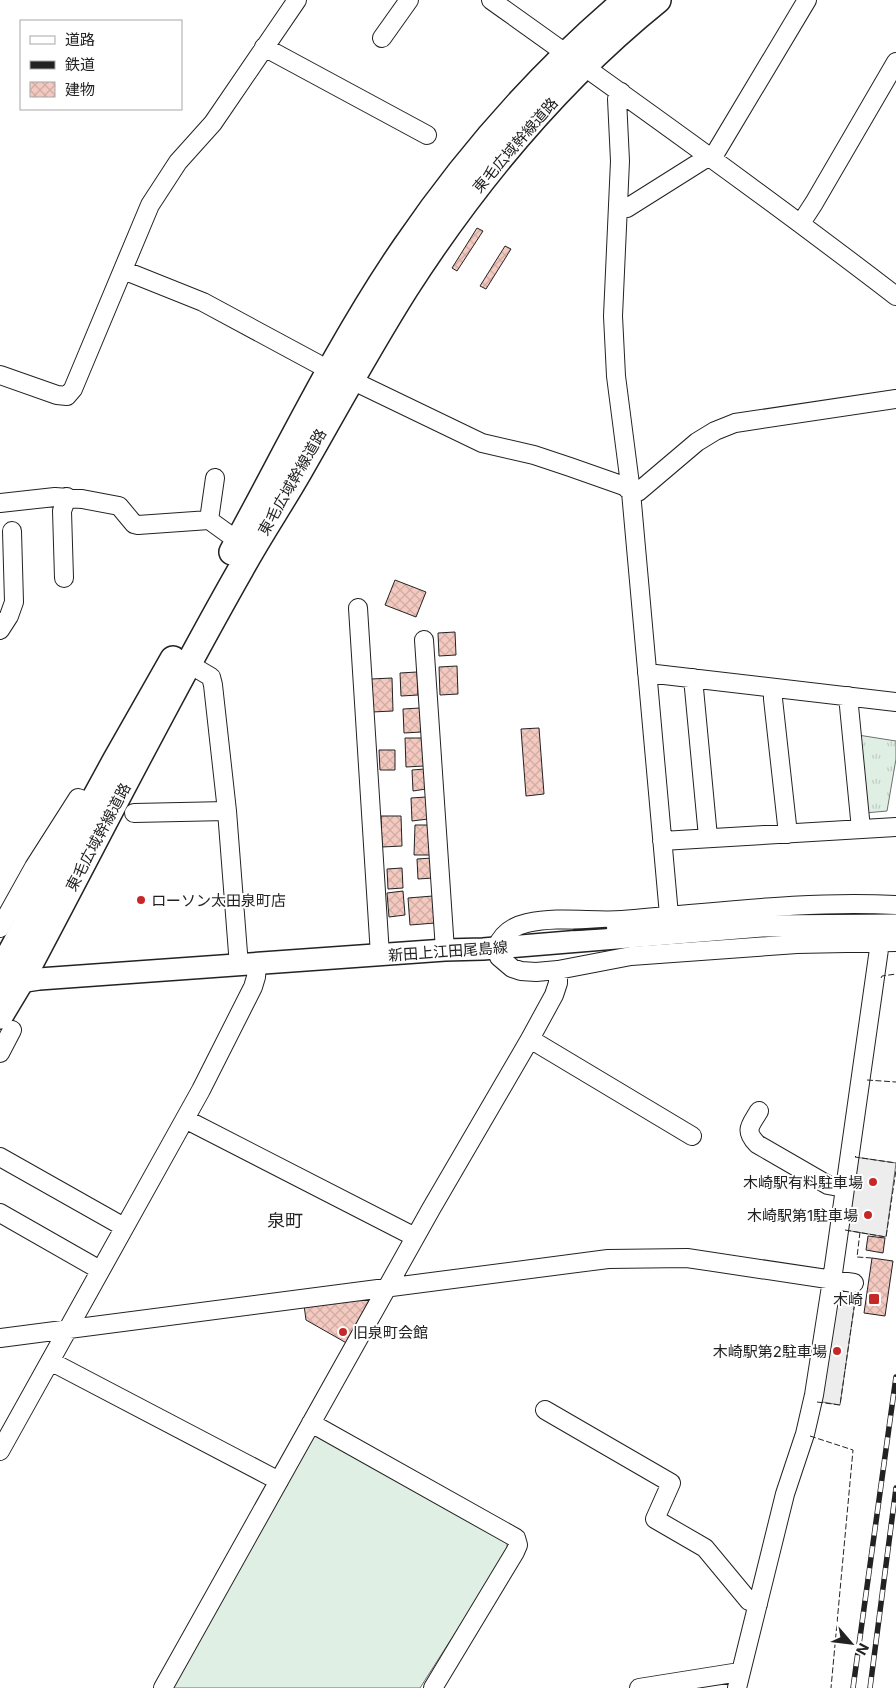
<svg xmlns="http://www.w3.org/2000/svg" width="896" height="1688" font-family="Inter,'Noto Sans JP',sans-serif">
	<defs>
		<pattern id="park-tufts" width="24" height="20" patternUnits="userSpaceOnUse" patternTransform="scale(1.25)"><rect width="24" height="20" fill="#e0efe3"/><path d="M3 7l-1-3M5 7V3M7 7l1-3M15 17l-1-3M17 17v-4M19 17l1-3" fill="none" stroke="#c0cdc2"/></pattern>
		<pattern id="building-cross-hatch" width="8" height="8" patternUnits="userSpaceOnUse" patternTransform="scale(1.25)"><rect width="8" height="8" fill="#f3c9c0"/><path d="M0 0l8 8M0 8l8-8" fill="none" stroke="#d0aca5"/></pattern>
	</defs>
	<rect width="100%" height="100%" fill="#fff"/>
	<!-- park -->
	<path fill="url(#park-tufts)" stroke="#6f6f6f" d="M858,735L896,741V759L887,811L865,813Z"/>
	<!-- garden -->
	<path fill="#e0efe3" stroke="#6f6f6f" d="M314,1430L506,1539L508,1550L420,1688H170Z"/>
	<!-- parking -->
	<path fill="#ededed" stroke="#6f6f6f" d="M855,1157L896,1163L886,1237L845,1230Z
		M834,1297L855,1301L840,1405L817,1401Z"/>
	<!-- building -->
	<path fill="url(#building-cross-hatch)" stroke="#222" d="M477,228L483,231L457,271L452,268Z
		M505,246L511,249L486,289L480,286Z
		M395,580L426,592L416,617L385,605Z
		M455,632L456,655L439,656L438,633Z
		M457,666L458,694L440,695L439,667Z
		M417,672L418,695L401,696L400,673Z
		M392,678L393,711L372,712L371,679Z
		M420,708L421,732L404,733L403,709Z
		M539,728L544,794L526,796L521,729Z
		M405,738H423L424,766L406,767Z
		M379,750H395V770H380Z
		M425,769L426,789L413,791L412,770Z
		M426,797L428,819L412,821L411,798Z
		M381,816H401L402,846L382,847Z
		M415,825H432V855H414Z
		M432,858L433,878L418,879L417,859Z
		M402,868L403,888L388,889L387,869Z
		M403,891L405,915L389,917L387,893Z
		M433,896L435,923L410,925L408,898Z
		M868,1236L885,1238L883,1253L866,1250Z
		M872,1258L893,1261L885,1316L864,1313Z
		M380,1294L350,1345L306,1320L304,1305Z"/>
	<g fill="none" stroke-linecap="round" stroke-linejoin="round">
		<defs>
			<path id="minor" d="M491,0C627,97 763,194 896,296
				M382,38L409,0
				M264,47L427,135
				M621,92L617,99L620,161L613,316L616,376L631,492L669,915
				M618,209L627,208L716,152L807,0
				M801,223L814,203L896,62
				M123,270L203,302L318,364L482,443L534,455L570,467L624,486L631,492H638L697,442L715,431L735,423L896,399
				M0,375L57,395L67,396L73,389L150,205L178,162L213,123L297,0
				M0,503L55,497L82,499L119,506L134,524L138,525L209,520L238,541
				M209,520L215,478
				M64,578L62,511L67,497
				M358,608L380,955
				M0,630L9,616L14,602L12,531
				M424,640L445,950
				M189,664L211,677L213,685L227,811L239,966
				M647,673L896,702
				M693,678L708,837
				M773,688V699L788,834
				M848,696L861,829
				M134,813L227,811
				M662,841L896,827
				M896,905C805,900 713,913 622,920C591,922 559,916 527,923C513,926 502,934 496,948L499,957L512,968L521,971L536,972L558,970L631,956L797,944L896,942
				M0,928L34,867L78,798L91,803
				M530,1039L692,1136
				M0,1053L12,1030
				M759,1111C750,1126 744,1130 757,1144L828,1185L844,1188
				M185,1119L415,1237
				M0,1157L124,1227
				M0,1213L100,1270
				M0,1338L608,1259L687,1258L854,1283
				M50,1361L279,1481
				M545,1410L671,1483L655,1519L705,1548L749,1601L758,1604
				M311,1423L516,1538L518,1545L515,1552L433,1688
				M0,1451L201,1090L253,987L256,977L257,965
				M163,1688L431,1209L530,1039L554,995L558,983V970
				M639,1688L733,1673L740,1674
				M737,1688L785,1494L805,1434L814,1395L832,1280L880,942"/>
			<path id="major" d="M0,985L39,979L445,950L483,949L762,926L896,925"/>
			<path id="highway" d="M232,552C288,450 339,343 405,247C467,156 542,71 626,0
				M0,972L115,761L173,659
				M0,1016L21,981C94,844 164,704 241,569C259,536 280,505 299,472C334,411 368,348 406,288C475,181 559,80 658,0"/>
		</defs>
		<!-- minor casing -->
		<use href="#minor" stroke="#222" stroke-width="20"/>
		<!-- major casing -->
		<use href="#major" stroke="#222" stroke-width="24"/>
		<!-- highway casing -->
		<use href="#highway" stroke="#222" stroke-width="28"/>
		<!-- minor -->
		<use href="#minor" stroke="#fff" stroke-width="18"/>
		<!-- major -->
		<use href="#major" stroke="#fff" stroke-width="21"/>
		<!-- highway -->
		<use href="#highway" stroke="#fff" stroke-width="25"/>
		<defs>
			<path id="rail" d="M853,1688L896,1377
				M870,1688L896,1488"/>
		</defs>
		<!-- rail casing -->
		<use href="#rail" stroke="#222" stroke-width="5.5"/>
		<!-- rail -->
		<use href="#rail" stroke="#fff" stroke-width="4" stroke-dasharray="11" stroke-linecap="butt"/>
		<!-- fence -->
		<path stroke="#222" stroke-width="1" stroke-dasharray="6 2.5" stroke-linecap="butt" d="M881,978L882,976L896,974
			M867,1080L896,1082
			M856,1156L855,1157L896,1163
			M845,1230L886,1237L896,1170
			M860,1232L857,1257L872,1258
			M817,1402L840,1405L855,1301L835,1297
			M810,1436L853,1450L831,1688"/>
		<!-- wall -->
		<path stroke="#222" stroke-width="2.5" d="M574,930L606,928"/>
	</g>
	<!-- markers -->
	<g fill="#c62828" stroke="#fff" stroke-width="2">
		<circle cx="141" cy="900" r="5"/>
		<circle cx="873" cy="1182" r="5"/>
		<circle cx="868" cy="1215" r="5"/>
		<rect x="868" y="1293" width="12" height="12" rx="2.5"/>
		<circle cx="343" cy="1332" r="5"/>
		<circle cx="837" cy="1351" r="5"/>
	</g>
	<g text-anchor="middle" dominant-baseline="central" stroke-width="4" stroke-linejoin="round" paint-order="stroke">
		<!-- street labels -->
		<g font-size="15" fill="#222" stroke="#fff">
			<text transform="translate(515 145) rotate(-49)">東毛広域幹線道路</text>
			<text transform="translate(292 482) rotate(-60)">東毛広域幹線道路</text>
			<text transform="translate(98 837) rotate(-62)">東毛広域幹線道路</text>
			<text transform="translate(448 951) rotate(-4)">新田上江田尾島線</text>
		</g>
		<!-- poi labels -->
		<g font-size="15" fill="#222" stroke="#fff" text-anchor="end">
			<text x="151" y="900" text-anchor="start">ローソン太田泉町店</text>
			<text x="863" y="1182">木崎駅有料駐車場</text>
			<text x="858" y="1215">木崎駅第1駐車場</text>
			<text x="863" y="1299">木崎</text>
			<text x="353" y="1332" text-anchor="start">旧泉町会館</text>
			<text x="827" y="1351">木崎駅第2駐車場</text>
		</g>
		<!-- quarter labels -->
		<g font-size="18" fill="#222" stroke="#fff">
			<text x="285" y="1220">泉町</text>
		</g>
	</g>
	<!-- legend -->
	<rect x="20" y="20" width="162" height="90" fill="#ffffff" stroke="#a7a7a7"/>
	<rect x="30" y="36" width="25" height="8" fill="#ffffff" stroke="#a7a7a7"/>
	<text x="65" y="45" font-size="15" fill="#222222">道路</text>
	<rect x="30" y="61" width="25" height="8" fill="#222222" stroke="#a7a7a7"/>
	<text x="65" y="70" font-size="15" fill="#222222">鉄道</text>
	<rect x="30" y="82" width="25" height="15" fill="url(#building-cross-hatch)" stroke="#a7a7a7"/>
	<text x="65" y="95" font-size="15" fill="#222222">建物</text>
	<!-- north arrow -->
	<g transform="translate(851 1643) rotate(118)" stroke="#ffffff" stroke-width="4" paint-order="stroke">
	<path d="M0-4L9 19L0 12L-9 19Z" fill="#222222"/>
	<text y="-8" font-size="14" font-weight="bold" text-anchor="middle" fill="#222222">N</text>
	</g>
</svg>
